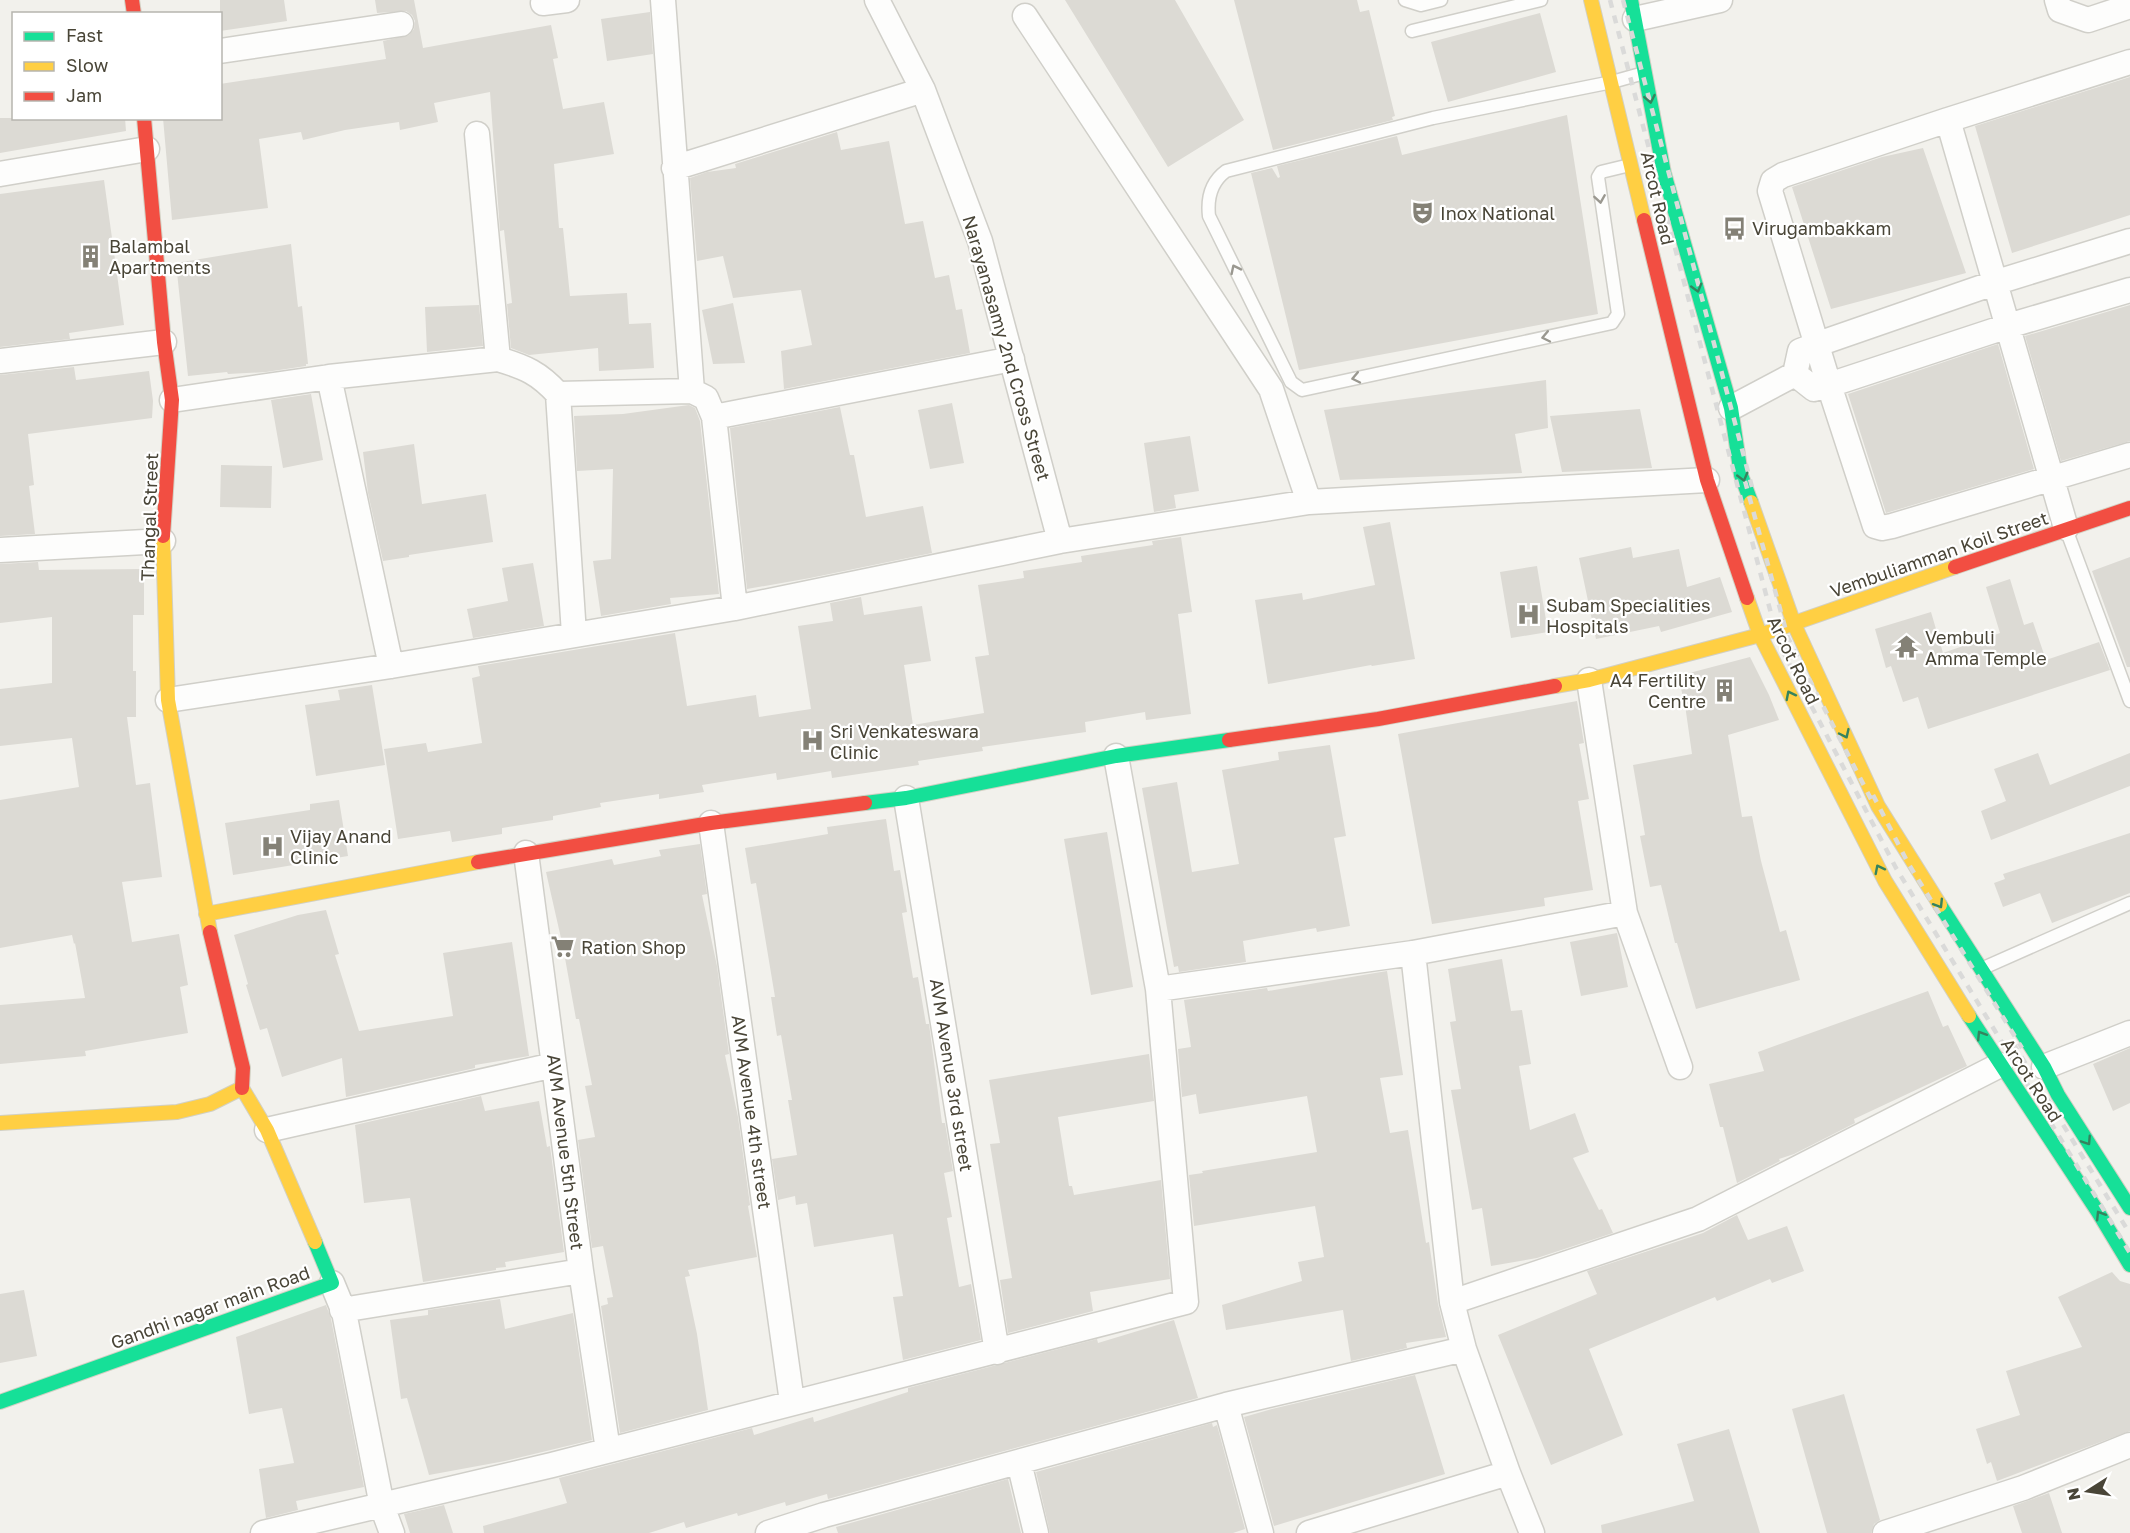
<svg xmlns="http://www.w3.org/2000/svg" width="2130" height="1533" font-family="'Golos Text',sans-serif">
	<rect width="100%" height="100%" fill="#f2f1ec"/>
	<!-- building -->
	<path fill="#dcdad4" d="M220,0H284L287,21L220,31Z
		M375,0H414L423,48L551,25L558,58L553,59L563,109L604,102L614,154L554,164L559,228H563L570,296L627,293L629,324L651,323L654,368L599,371L598,348L529,355L511,348L507,304L512,303L504,230L500,231L490,92L434,103L438,122L400,130L399,122L345,130L303,140L301,132L259,139L268,208L172,220L163,118H220V84L386,59L383,41L409,35L414,29L415,21L412,15L406,11L377,13Z
		M1065,0H1175L1244,120L1168,167Z
		M1234,0H1357L1360,12L1369,10L1395,116L1392,117L1393,120L1273,150Z
		M650,12L653,54L607,61L601,19Z
		M1540,13L1556,72L1448,102L1431,42Z
		M2130,77V215L2012,253L1975,126Z
		M1567,115L1598,314L1299,370L1251,173L1272,168L1278,178L1280,177L1277,166L1397,136L1402,155Z
		M0,118H125L126,131L0,153Z
		M837,132L841,150L889,141L905,224L923,221L935,278L949,275L956,310L962,309L970,353L784,389L781,351L812,345L801,290L733,298L723,256L697,261L690,178L707,172L736,168L735,164Z
		M1923,148L1966,273L1831,309L1792,187L1882,157Z
		M104,180L124,325L69,333L70,339L0,347V194Z
		M291,244L298,307L302,306L308,364H306V366L266,372L228,374L227,372L188,376L176,263Z
		M733,303L745,363L713,364L702,310Z
		M479,305L483,346L427,352L425,307Z
		M2130,305V441L2061,461L2025,336Z
		M1998,344L2034,469L1886,513L1848,394Z
		M74,367L76,380L149,371L153,401L152,418L28,434L34,485L29,486L35,534L0,536V375Z
		M1546,380L1548,428L1515,434L1522,473L1340,480L1324,410Z
		M311,394L323,460L283,468L271,400Z
		M952,403L964,463L930,469L918,410Z
		M689,405L695,408L700,421L719,594L670,598L671,604L601,616L593,561L611,559L613,469L577,471L574,416L623,414Z
		M840,407L850,455H854L866,517L923,506L932,553L810,578L747,589L730,428Z
		M1640,409L1652,468L1562,472L1550,416Z
		M1190,436L1199,491L1174,495L1176,508L1154,512L1144,443Z
		M414,444L422,504L486,494L493,542L409,555V557L383,561L368,493L363,452Z
		M221,465L272,466L271,508L220,507Z
		M1390,522L1415,659L1372,666L1371,665L1268,684L1255,600L1302,593L1303,600L1375,585L1363,527Z
		M1181,537L1192,612L1178,614L1191,714L1146,720L1145,712L1085,722L1086,732L982,747L983,751L918,761L919,765L832,778L831,771L777,780L776,773L702,785L704,792L659,799V794L600,803L601,807L553,816V820L502,828V834L452,842L450,831L398,839L384,749L426,743L428,752L482,743L472,678L480,676L478,666L675,633L687,706L756,695L759,717L811,709L798,626L833,621L830,603L861,597L864,615L922,606L931,661L904,665L913,725L984,713L975,657L989,655L978,585L1024,578L1023,571L1082,562L1081,556L1153,545L1152,541Z
		M1631,547L1633,558L1679,549L1687,587L1720,577L1732,612L1661,632L1659,626L1596,639L1579,558Z
		M2130,557V667H2127L2092,571Z
		M38,562L39,570L144,569V615H133V671H136V717H127L136,785L150,783L162,877L122,882L132,942L179,934L188,985L180,987L188,1033L85,1051L86,1056L0,1064V1005L85,998L75,943L74,944L72,935L0,948V800L79,787L72,738L0,746V689L52,683V617L0,623V564Z
		M533,563L544,626L473,638L467,609L508,601L502,568Z
		M1537,566L1548,632L1511,638L1500,572Z
		M2010,579L2024,625L2033,622L2046,660L2099,642L2110,670L1928,729L1918,697L1903,702L1891,666L1886,668L1875,629L1931,612L1943,653L2000,633L1986,587Z
		M1750,657L1769,695L1779,720L1728,735L1742,817L1752,816L1761,861L1780,932L1786,930L1800,980L1696,1009L1677,943H1675L1661,885L1650,887L1640,836L1645,835L1633,765L1692,754L1685,705L1678,676Z
		M372,685L385,765L316,776L305,705L340,700L338,690Z
		M1577,701L1584,743L1579,744L1589,799L1578,801L1593,890L1544,898L1545,906L1432,924L1398,734Z
		M1330,745L1346,836L1334,838L1350,926L1317,932L1316,928L1243,941L1246,962L1179,972L1178,966L1174,967L1142,788L1177,782L1192,872L1239,864L1222,770L1279,760L1278,752Z
		M2038,753L2050,785L2130,753V786L1991,840L1981,811L2006,801L1994,769Z
		M339,800L348,856L233,875L225,823L310,810V804Z
		M886,819L894,871L900,870L907,912L902,913L913,978L918,977L926,1024H929L942,1123H945L953,1171L944,1173L952,1217L947,1218L959,1287L971,1284L981,1340L903,1360L893,1297L903,1296L893,1234L814,1247L807,1203L796,1205L795,1196L778,1200L772,1159L797,1155L788,1100H792L781,1035L777,1036L771,997H775L756,883L751,884L745,848L828,834L827,827Z
		M1107,832L1133,987L1091,995L1064,839Z
		M2130,833V893L2052,923L2040,893L2003,907L1994,883L2005,879L2003,874Z
		M700,844L707,894L702,895L717,966L729,1054L725,1055L738,1117L750,1205L748,1206L757,1257L688,1270L690,1276L685,1277L697,1334L708,1410L620,1433L601,1306L608,1304L607,1298L613,1297L603,1246L592,1248L578,1140L595,1137L585,1086L592,1085L579,1019H576L563,947L546,872L612,859L614,865L661,856L659,850Z
		M326,910L339,954L335,955L359,1031L453,1016L443,953L512,942L529,1056L475,1065V1068L346,1097L342,1058L282,1077L267,1028L260,1030L246,985L248,984L234,935L298,915Z
		M1617,933L1628,987L1581,996L1570,942Z
		M1502,959L1511,1011L1522,1010L1531,1064L1519,1066L1530,1130L1575,1113L1589,1152L1573,1158L1599,1210L1602,1209L1613,1233L1537,1258L1491,1266L1482,1208L1472,1210L1451,1090L1461,1089L1450,1022L1456,1021L1448,969Z
		M1387,971L1403,1075L1380,1078L1390,1133L1408,1130L1426,1243L1429,1242L1438,1304L1446,1337L1406,1343L1407,1348L1351,1361L1343,1310L1226,1330L1222,1305L1302,1281L1298,1262L1324,1257L1315,1206L1194,1226L1189,1175L1203,1173L1202,1171L1317,1152L1307,1096L1199,1114L1196,1094L1182,1097L1178,1049L1191,1047L1184,1000L1267,988L1268,991Z
		M1928,991L1943,1027L1948,1025L1967,1066L1854,1119L1855,1123L1794,1154L1779,1159L1780,1161L1737,1183L1723,1127H1720L1709,1084L1764,1071L1758,1052Z
		M2130,1048V1103L2113,1111L2093,1064Z
		M1149,1054L1154,1101L1058,1117L1069,1186H1072L1074,1195L1161,1180L1170,1279L1090,1292L1093,1311L1008,1333L1000,1280L1012,1278L990,1144L1000,1143L989,1080Z
		M481,1096L485,1111L539,1101L547,1147L550,1146L564,1252L505,1262L506,1267L496,1268V1270L423,1282L410,1198L364,1203L355,1125Z
		M1737,1215L1748,1240L1787,1226L1804,1271L1772,1283L1770,1279L1717,1301L1715,1297L1589,1349L1623,1435L1551,1465L1498,1335L1597,1294L1587,1271L1703,1233Z
		M2112,1272L2120,1281L2130,1284V1431L1997,1481L1991,1462L1987,1464L1976,1429L2020,1415L2006,1371L2082,1347L2058,1297Z
		M24,1290L37,1356L0,1363V1294Z
		M500,1299L505,1329L573,1313L592,1440L505,1461L429,1475L407,1398L401,1399L390,1320L428,1315V1310Z
		M326,1305L331,1319L364,1487L296,1501L298,1510L266,1518L259,1469L294,1463L282,1408L249,1414L236,1337Z
		M1174,1320L1198,1398L828,1499L827,1494L786,1506L785,1502L738,1516L737,1513L686,1528L684,1522L649,1533H484L483,1526L567,1503L559,1478L752,1428L754,1435L813,1417L814,1422L908,1392V1388L1097,1339L1098,1343Z
		M1415,1375L1445,1474L1274,1526L1244,1417L1272,1409Z
		M1844,1394L1880,1520L1874,1524L1871,1533H1827L1792,1409Z
		M1212,1423L1213,1427L1217,1425L1245,1529L1233,1533H1050L1036,1472Z
		M1729,1429L1760,1533H1602L1601,1525L1694,1501L1677,1444Z
		M1008,1479L1021,1533H838L836,1527Z
		M2049,1493L2062,1533H2022L2013,1506Z
		M444,1505L453,1533H410L404,1514Z"/>
	<g fill="none" stroke-linecap="round" stroke-linejoin="round">
		<defs>
			<path id="lane" d="M1405,0L1421,5L1441,0
				M1412,31L1541,0
				M1630,165L1601,172L1598,177L1618,314L1612,323L1302,390L1291,382L1209,216C1207,198 1211,182 1226,171L1433,118L1612,82L1644,73
				M2066,529L2130,701
				M1981,969L2130,903"/>
			<path id="street" d="M663,0L692,391
				M877,0L923,90L980,241L1060,541
				M2057,0L2060,10L2088,20L2130,6
				M543,3L567,0
				M1025,16L1271,389L1309,502
				M1635,19L1720,0
				M220,51L401,24
				M1948,120L1783,175L1773,181L1770,191L1829,385L1875,526L1882,528L1892,526L2130,455
				M477,134L498,359
				M674,168L923,90
				M0,174L147,149
				M0,361L164,342
				M1795,374L1800,351L1818,344L1994,283L2130,241
				M329,377L391,666
				M558,394L574,634
				M172,400L329,377L498,359C525,367 539,373 558,394L692,391L706,398L714,417
				M1731,408L1795,374L1814,389L1829,385L2008,326L2130,290
				M2066,528L1948,120L2130,62
				M0,550L163,541
				M735,608L714,417L1012,359
				M1589,680L1625,913L1680,1067
				M168,700L391,666L735,608L1060,541L1309,502L1707,480
				M906,798L997,1352
				M711,823L792,1402
				M526,853L581,1271L608,1450
				M1413,953L1452,1302L1698,1219L2000,1065
				M1158,989L1413,953L1625,913
				M2044,1067L2130,1033
				M267,1130L554,1065
				M332,1283L344,1312L382,1506L392,1533
				M1452,1302L1464,1349L1508,1473L1532,1533
				M342,1310L581,1271
				M1226,1405L1261,1533
				M1019,1462L1036,1533
				M263,1533L552,1465L1186,1302L1158,989L1116,756
				M768,1533L824,1515L1226,1405L1464,1349
				M1309,1533L1508,1473
				M1885,1533L2023,1488L2130,1445"/>
			<path id="fast" d="M1631,0L1664,173L1731,408L1741,475L1751,502
				M865,803L906,798L1116,756L1229,740
				M1940,905L2044,1067L2058,1095L2130,1208
				M1969,1016L2098,1212L2130,1265
				M0,1402L332,1283L315,1242"/>
			<path id="slow" d="M1591,0L1644,220
				M1751,502L1794,624L1878,806L1940,905
				M163,536L168,700L210,932
				M1747,598L1760,635L1885,881L1969,1016
				M1555,686L1589,680L1760,635L1955,567
				M206,914L478,862
				M242,1088L267,1130L315,1242
				M0,1123L177,1112L210,1104L242,1088"/>
			<path id="jam" d="M132,0L134,14
				M144,118L164,342L172,400L163,536
				M1644,220L1707,480L1747,598
				M1955,567L2130,508
				M1229,740L1378,719L1555,686
				M478,862L711,823L865,803
				M210,932L243,1068L242,1088"/>
		</defs>
		<!-- lane casing -->
		<use href="#lane" stroke="#d0cfc9" stroke-width="15"/>
		<!-- street casing -->
		<use href="#street" stroke="#d0cfc9" stroke-width="27"/>
		<!-- fast casing -->
		<use href="#fast" stroke="#d2d0c3" stroke-width="16"/>
		<!-- slow casing -->
		<use href="#slow" stroke="#d2d0c3" stroke-width="16"/>
		<!-- jam casing -->
		<use href="#jam" stroke="#d2d0c3" stroke-width="16"/>
		<!-- lane -->
		<use href="#lane" stroke="#fdfdfc" stroke-width="12"/>
		<!-- street -->
		<use href="#street" stroke="#fdfdfc" stroke-width="24"/>
		<!-- fast -->
		<use href="#fast" stroke="#16e098" stroke-width="14"/>
		<!-- slow -->
		<use href="#slow" stroke="#ffcf43" stroke-width="14"/>
		<!-- jam -->
		<use href="#jam" stroke="#f24e42" stroke-width="14"/>
		<!-- rail -->
		<path stroke="#dadad9" stroke-width="4.5" stroke-dasharray="8 8" stroke-linecap="butt" d="M1610,0L1779,644L1896,868L2130,1253
			M1623,0L1752,487
			M1745,481L1788,638L1874,805
			M1873,795L1908,863L2022,1048
			M2013,1043L2130,1234"/>
	</g>
	<!-- one-way arrows -->
	<defs><path id="oneway-chevron" d="M-2-3.5L2.5 0L-2 3.5" fill="none" stroke-width="1.6" stroke-linecap="round" stroke-linejoin="round" transform="scale(1.5)"/></defs>
	<g stroke="#35835e">
		<use href="#oneway-chevron" transform="translate(1650 99) rotate(79)"/>
		<use href="#oneway-chevron" transform="translate(1697 288) rotate(74)"/>
		<use href="#oneway-chevron" transform="translate(1743 477) rotate(75)"/>
		<use href="#oneway-chevron" transform="translate(1790 695) rotate(-117)"/>
		<use href="#oneway-chevron" transform="translate(1845 734) rotate(65)"/>
		<use href="#oneway-chevron" transform="translate(1879 869) rotate(-117)"/>
		<use href="#oneway-chevron" transform="translate(1939 904) rotate(58)"/>
		<use href="#oneway-chevron" transform="translate(1981 1035) rotate(-122)"/>
		<use href="#oneway-chevron" transform="translate(2087 1141) rotate(57)"/>
		<use href="#oneway-chevron" transform="translate(2100 1215) rotate(-122)"/>
	</g>
	<g stroke="#9a9890">
		<use href="#oneway-chevron" transform="translate(1600 199) rotate(81)"/>
		<use href="#oneway-chevron" transform="translate(1235 269) rotate(-116)"/>
		<use href="#oneway-chevron" transform="translate(1546 337) rotate(168)"/>
		<use href="#oneway-chevron" transform="translate(1356 378) rotate(168)"/>
	</g>
	<!-- icons -->
	<defs>
		<symbol id="theatre-bare" viewBox="-9 -9 18 18"><path d="M-5-5.5Q0-4 5-5.5V0Q5 5 0 6Q-5 5-5 0ZM-3.3-2.5H-1v1.5H-3.3ZM1-2.5H3.3v1.5H1ZM-2.8 1Q0 5.5 2.8 1Z" fill="#848176" stroke="#fff" stroke-width="2.5" paint-order="stroke"/></symbol>
		<symbol id="bus-bare" viewBox="-9 -9 18 18"><path d="M-5-6H5V4H4V6H2V4H-2V6H-4V4H-5ZM-3.5-4V0h7V-4ZM-3.5 1.2v1.5H-2V1.2ZM2 1.2v1.5H3.5V1.2Z" fill="#848176" stroke="#fff" stroke-width="2.5" paint-order="stroke"/></symbol>
		<symbol id="building-bare" viewBox="-9 -9 18 18"><path d="M-4-6H4V6H1V3H-1V6H-4ZM-2.5-4.3h1.7v1.8h-1.7ZM.8-4.3h1.7v1.8H.8ZM-2.5-1h1.7V.8h-1.7ZM.8-1h1.7V.8H.8Z" fill="#848176" stroke="#fff" stroke-width="2.5" paint-order="stroke"/></symbol>
		<symbol id="hospital-bare" viewBox="-9 -9 18 18"><path d="M-5-5h3v3.5h4V-5h3V5h-3V1.5h-4V5h-3Z" fill="#848176" stroke="#fff" stroke-width="2.5" paint-order="stroke"/></symbol>
		<symbol id="temple-bare" viewBox="-9 -9 18 18"><path d="M0-6L5-2H3V0L6.5 2.5H4V6H1.5V3h-3V6H-4V2.5H-6.5L-3 0V-2H-5Z" fill="#848176" stroke="#fff" stroke-width="2.5" paint-order="stroke"/></symbol>
		<symbol id="supermarket-bare" viewBox="-9 -9 18 18"><path d="M-6-5.5h2.5l.6 2H6L4.5 2H-2.5L-4.4-4H-6ZM-1.5 3.2a1.3 1.3 0 1 0 .1 0ZM3 3.2a1.3 1.3 0 1 0 .1 0Z" fill="#848176" stroke="#fff" stroke-width="2.5" paint-order="stroke"/></symbol>
	</defs>
	<g fill-rule="evenodd">
		<use href="#theatre-bare" x="1406" y="196" width="33" height="33"/>
		<use href="#bus-bare" x="1718" y="212" width="33" height="33"/>
		<use href="#building-bare" x="74" y="240" width="33" height="33"/>
		<use href="#hospital-bare" x="1512" y="598" width="33" height="33"/>
		<use href="#temple-bare" x="1890" y="630" width="33" height="33"/>
		<use href="#building-bare" x="1708" y="674" width="33" height="33"/>
		<use href="#hospital-bare" x="796" y="724" width="33" height="33"/>
		<use href="#hospital-bare" x="256" y="830" width="33" height="33"/>
		<use href="#supermarket-bare" x="546" y="930" width="33" height="33"/>
	</g>
	<g text-anchor="middle" dominant-baseline="central" stroke-width="4.5" stroke-linejoin="round" paint-order="stroke">
		<!-- street labels -->
		<g font-size="18" fill="#494537" stroke="#fff">
			<text transform="translate(1658 198) rotate(77)">Arcot Road</text>
			<text transform="translate(1007 348) rotate(74)">Narayanasamy 2nd Cross Street</text>
			<text transform="translate(149 517) rotate(-88)">Thangal Street</text>
			<text transform="translate(1939 554) rotate(-19)">Vembuliamman Koil Street</text>
			<text transform="translate(1794 660) rotate(64)">Arcot Road</text>
			<text transform="translate(952 1075) rotate(81)">AVM Avenue 3rd street</text>
			<text transform="translate(2032 1080) rotate(57)">Arcot Road</text>
			<text transform="translate(752 1112) rotate(82)">AVM Avenue 4th street</text>
			<text transform="translate(566 1152) rotate(83)">AVM Avenue 5th Street</text>
			<text transform="translate(210 1307) rotate(-20)">Gandhi nagar main Road</text>
		</g>
		<!-- poi labels -->
		<g font-size="18" fill="#494537" stroke="#fff" text-anchor="start">
			<text x="1440" y="213">Inox National</text>
			<text x="1752" y="228">Virugambakkam</text>
			<text x="109" y="246">Balambal<tspan x="109" dy="21">Apartments</tspan></text>
			<text x="1546" y="605">Subam Specialities<tspan x="1546" dy="21">Hospitals</tspan></text>
			<text x="1925" y="637">Vembuli<tspan x="1925" dy="21">Amma Temple</tspan></text>
			<text x="1706" y="680" text-anchor="end">A4 Fertility<tspan x="1706" dy="21">Centre</tspan></text>
			<text x="830" y="731">Sri Venkateswara<tspan x="830" dy="21">Clinic</tspan></text>
			<text x="290" y="836">Vijay Anand<tspan x="290" dy="21">Clinic</tspan></text>
			<text x="581" y="947">Ration Shop</text>
		</g>
	</g>
	<!-- legend -->
	<rect x="12" y="12" width="210" height="108" fill="#ffffff" stroke="#b6b5af" stroke-width="1.5"/>
	<rect x="24" y="32" width="30" height="9" fill="#16e098" stroke="#b6b5af" stroke-width="1.5"/>
	<text x="66" y="42" font-size="18" fill="#494537">Fast</text>
	<rect x="24" y="62" width="30" height="9" fill="#ffcf43" stroke="#b6b5af" stroke-width="1.5"/>
	<text x="66" y="72" font-size="18" fill="#494537">Slow</text>
	<rect x="24" y="92" width="30" height="9" fill="#f24e42" stroke="#b6b5af" stroke-width="1.5"/>
	<text x="66" y="102" font-size="18" fill="#494537">Jam</text>
	<!-- north arrow -->
	<g transform="translate(2088 1491) rotate(258)" stroke="#ffffff" stroke-width="4.5" paint-order="stroke">
	<path d="M0-4.5L10 22L0 15L-10 22Z" fill="#494537"/>
	<text y="-9" font-size="16" font-weight="bold" text-anchor="middle" fill="#494537">N</text>
	</g>
</svg>
